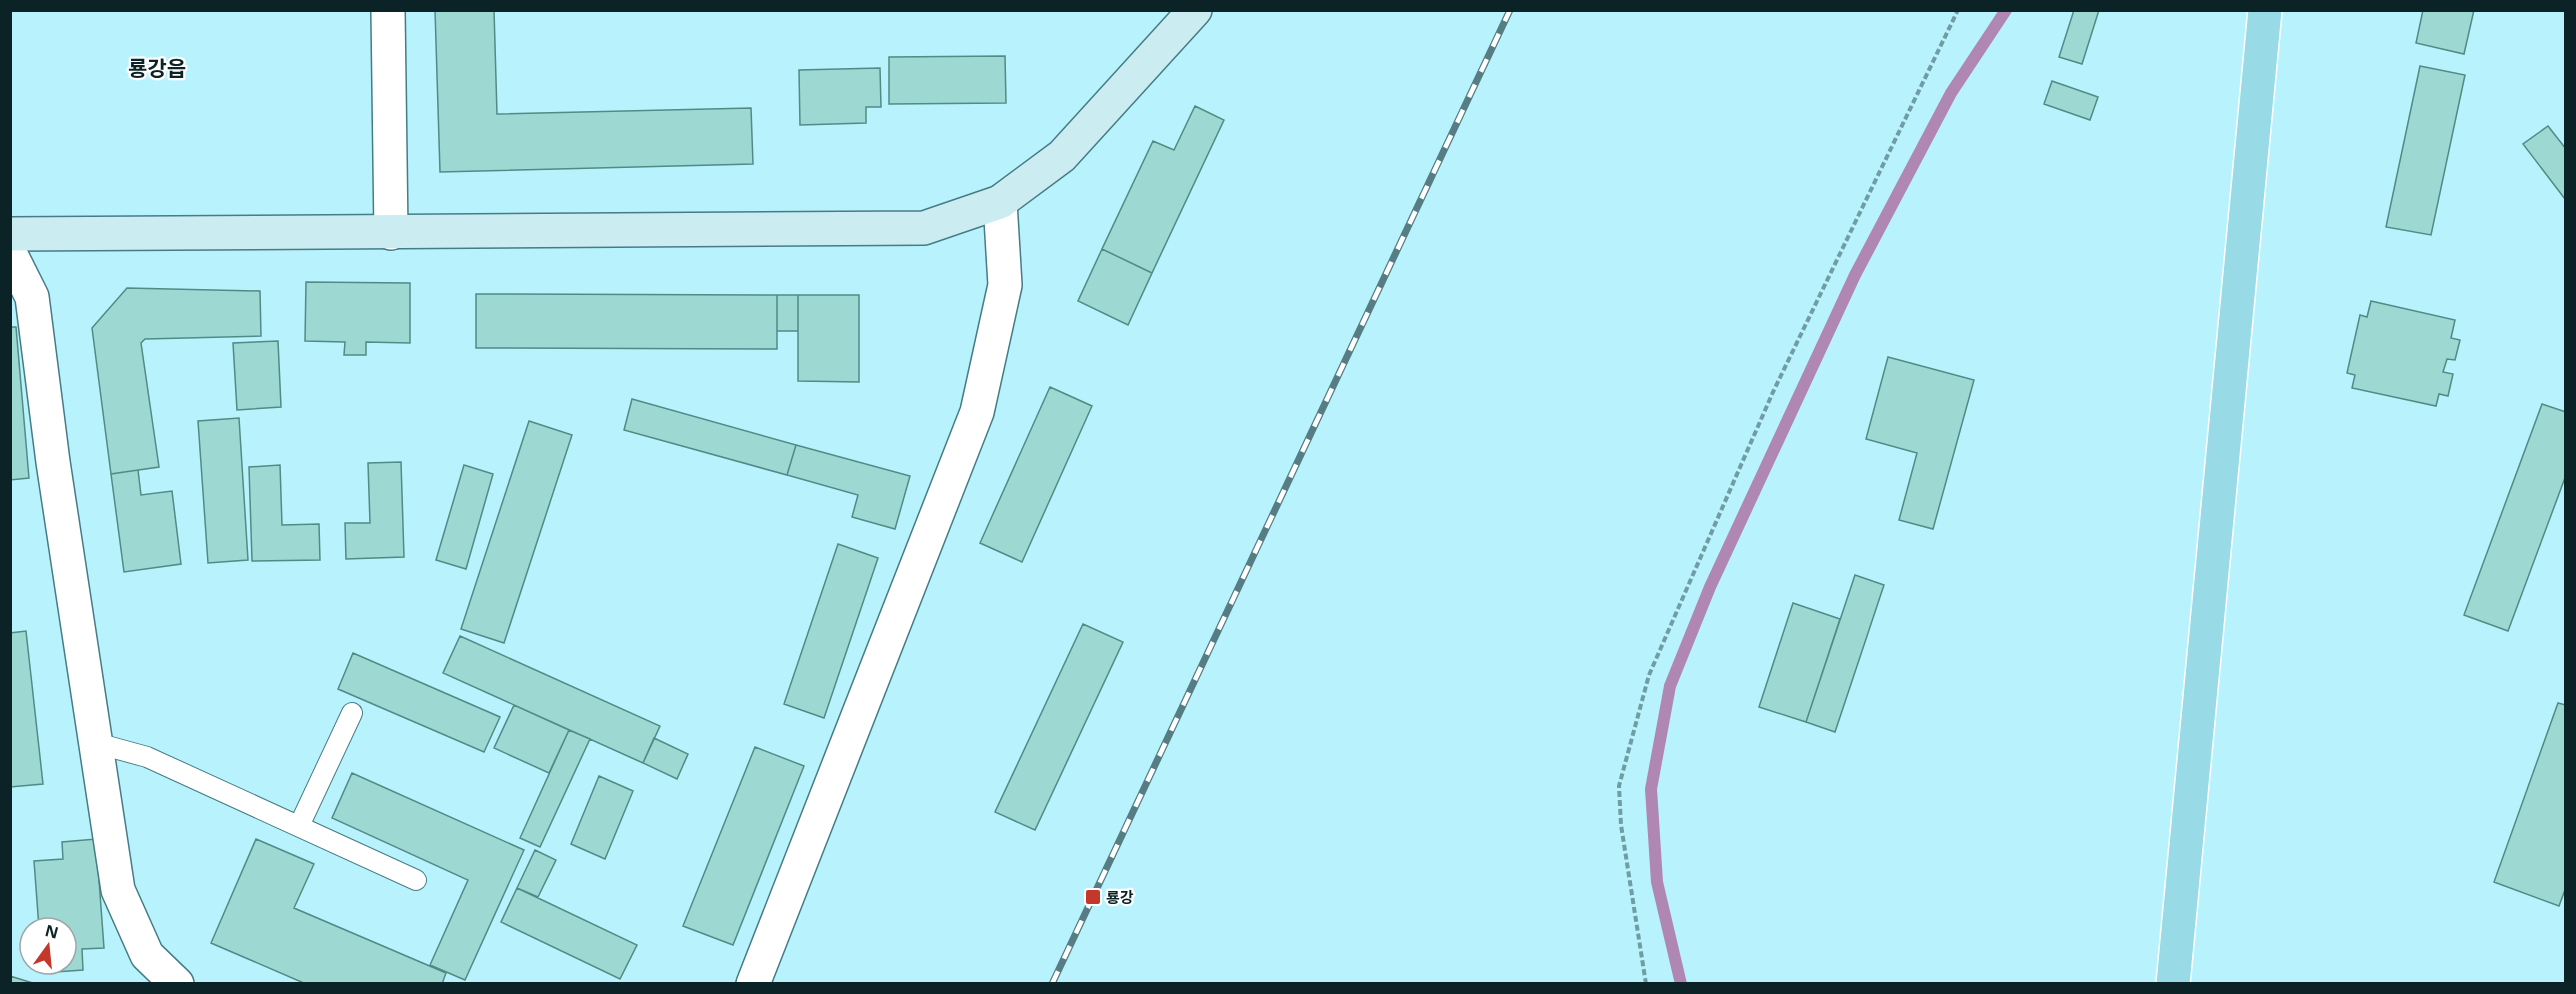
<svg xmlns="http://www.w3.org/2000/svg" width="2576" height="994" font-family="'Noto Sans','Noto Sans KR',sans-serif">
	<rect width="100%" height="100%" fill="#b8f2fc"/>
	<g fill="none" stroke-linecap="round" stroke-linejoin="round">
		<!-- stream -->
		<path stroke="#b086b3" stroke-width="12" d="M1681,984L1657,882L1651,789L1670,686L1710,587L1855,275L1951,93L2006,10"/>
	</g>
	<!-- building -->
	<path fill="#9ed8d3" stroke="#528a86" stroke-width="1.5" d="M435,10H494L497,114L751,108L753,164L440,172Z
		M2074,10H2099L2082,64L2059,57Z
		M2423,10H2474L2464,54L2416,43Z
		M1005,56L1006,103L889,104V57Z
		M2420,66L2465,75L2431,235L2386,227Z
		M880,68L881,107H866V123L800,125L799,70Z
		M2052,81L2098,97L2090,120L2044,104Z
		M1195,106L1224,120L1152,273L1102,249L1153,141L1174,150Z
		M2548,126L2566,149L2565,199L2523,144Z
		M1102,249L1152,273L1128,325L1078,301Z
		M306,282L410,283V343L366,342V355H344L345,342L305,341Z
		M127,288L260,291L261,336L145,339L141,343L159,467L111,474L92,328Z
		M476,294L777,295V349L476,348Z
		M777,295H798V331H777Z
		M798,295H859V382L798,381Z
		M2371,301L2455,320L2451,338L2460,340L2455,360L2447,359L2443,372L2453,374L2448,396L2439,394L2436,406L2352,388L2355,375L2347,373L2360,315L2367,317Z
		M10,327H16L29,478L10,480Z
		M278,341L281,407L237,410L233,343Z
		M1888,357L1974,380L1933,529L1899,520L1917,453L1866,439Z
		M1050,387L1092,406L1022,562L980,543Z
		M632,399L796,445L787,475L624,430Z
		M2542,404L2566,412V475L2508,631L2464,615Z
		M239,418L248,560L208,563L198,421Z
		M529,421L572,435L504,643L461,629Z
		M796,445L910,476L895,529L852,517L858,495L787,475Z
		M401,462L404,557L346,559L345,523H370L368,463Z
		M280,465L282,525L319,524L320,560L252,561L249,467Z
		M464,465L493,474L466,569L436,560Z
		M138,470L141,495L172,491L181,564L124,572L111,474Z
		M838,544L878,558L824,718L784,704Z
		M1855,575L1884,585L1835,732L1806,722Z
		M1793,603L1840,619L1806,722L1759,707Z
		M1083,624L1123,642L1035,830L995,812Z
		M26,631L43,784L10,787V633Z
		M460,636L660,726L643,763L443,673Z
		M353,653L500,717L484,752L338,689Z
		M2558,703L2566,705V887L2559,906L2494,882Z
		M514,705L569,730L549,773L494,748Z
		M569,730L590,739L540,847L520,838Z
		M654,738L688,754L677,779L643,763Z
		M755,747L804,766L733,945L683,926Z
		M352,773L524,850L465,980L430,965L468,880L332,818Z
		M599,776L633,791L605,859L571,844Z
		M96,839L104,948L82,949L83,970L42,973L41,964H66V928H39L34,861L63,859L62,842Z
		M256,839L314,864L294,908L446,973L442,984H306L211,943Z
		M535,850L556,860L538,897L517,888Z
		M517,888L637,945L620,979L501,922Z
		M10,976L36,984H10Z"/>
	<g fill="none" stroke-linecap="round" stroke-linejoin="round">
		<defs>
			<path id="service" d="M96,743L147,757L416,880
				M299,826L352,713"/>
			<path id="minor" d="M388,10L391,233"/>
			<path id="tertiary" d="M10,253L32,297L53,462L118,890L147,955L177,984
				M753,984L977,412L1005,285L1000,202"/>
			<path id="secondary" d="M10,234L924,228L1000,202L1062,156L1195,10"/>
			<path id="primary" d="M2173,984L2265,10"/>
		</defs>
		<!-- service casing -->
		<use href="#service" stroke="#457c85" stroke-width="22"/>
		<!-- minor casing -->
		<use href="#minor" stroke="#457c85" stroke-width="36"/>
		<!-- tertiary casing -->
		<use href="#tertiary" stroke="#457c85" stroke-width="36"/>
		<!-- secondary casing -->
		<use href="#secondary" stroke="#457c85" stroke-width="36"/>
		<!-- primary casing -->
		<use href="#primary" stroke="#fff" stroke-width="36"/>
		<!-- path -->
		<path stroke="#709ca3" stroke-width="4" stroke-dasharray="6 3" stroke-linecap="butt" d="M1646,984L1621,825L1619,786L1649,675L1773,392L1958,10"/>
		<!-- service -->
		<use href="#service" stroke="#fff" stroke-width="20"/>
		<!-- minor -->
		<use href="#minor" stroke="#fff" stroke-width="33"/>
		<!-- tertiary -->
		<use href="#tertiary" stroke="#fff" stroke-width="33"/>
		<!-- secondary -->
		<use href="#secondary" stroke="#cbedf2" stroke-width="33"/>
		<!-- primary -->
		<use href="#primary" stroke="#98dbe6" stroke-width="33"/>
		<defs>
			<path id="rail" d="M1052,984L1510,10"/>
		</defs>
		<!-- rail casing -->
		<use href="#rail" stroke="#567d83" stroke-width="7"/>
		<!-- rail -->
		<use href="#rail" stroke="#fff" stroke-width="4.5" stroke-dasharray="14" stroke-linecap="butt"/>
	</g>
	<!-- markers -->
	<rect fill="#c4372a" stroke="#fff" stroke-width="2" x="1085" y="889" width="16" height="16" rx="3"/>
	<g text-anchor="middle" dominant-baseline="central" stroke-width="4.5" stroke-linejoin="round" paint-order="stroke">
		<!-- poi labels -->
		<g font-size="15" font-weight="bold" fill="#0b2326" stroke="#fff" text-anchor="start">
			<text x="1106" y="897">룡강</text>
		</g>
		<!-- district labels -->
		<g font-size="21" font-weight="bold" fill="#0b2326" stroke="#fff">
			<text x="157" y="68">룡강읍</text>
		</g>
	</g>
	<!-- border -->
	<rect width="2576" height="994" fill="none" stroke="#0b2326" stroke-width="24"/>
	<!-- north arrow -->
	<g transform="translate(48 946) rotate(15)"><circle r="28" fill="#ffffff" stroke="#9da7a8" stroke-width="1.5"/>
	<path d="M0-4.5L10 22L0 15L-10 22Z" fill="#c4372a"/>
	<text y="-9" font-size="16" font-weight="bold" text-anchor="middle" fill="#0b2326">N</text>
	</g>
</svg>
